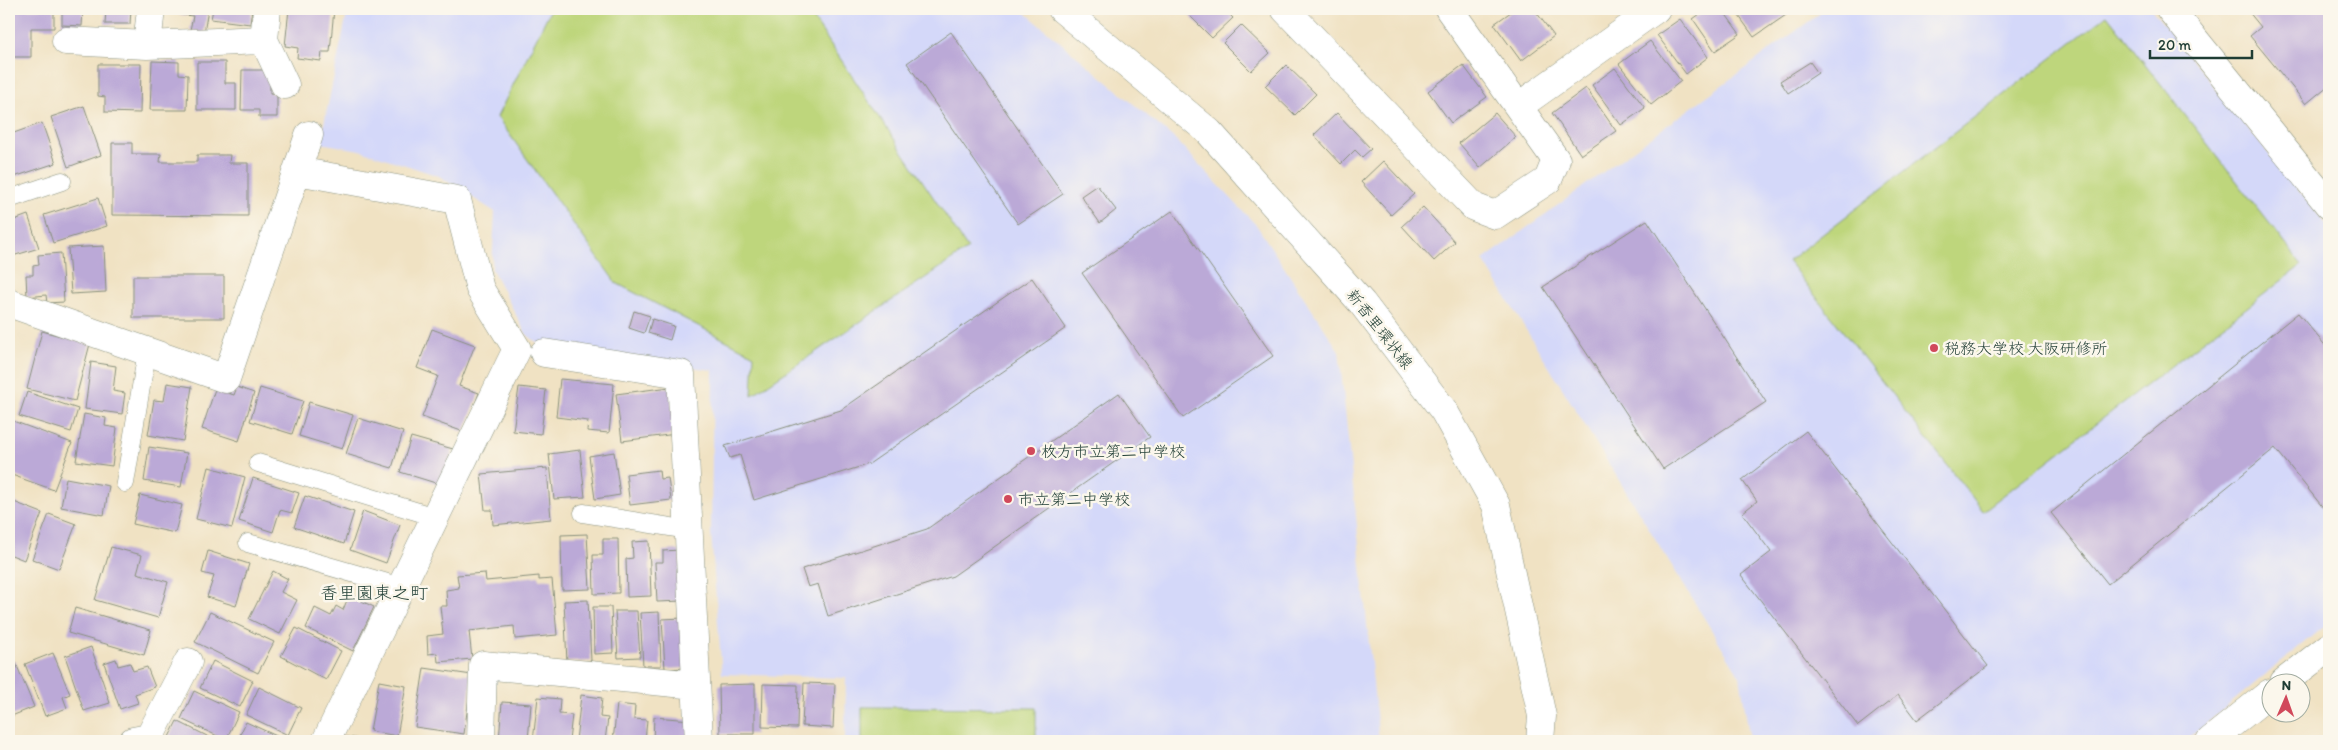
<svg xmlns="http://www.w3.org/2000/svg" width="2338" height="750" font-family="Itim,'Klee One',sans-serif">
	<rect width="100%" height="100%" fill="#fbf7ec"/>
	<filter id="ink" filterUnits="userSpaceOnUse"><feTurbulence type="fractalNoise" baseFrequency=".02" numOctaves="2"/><feDisplacementMap in="SourceGraphic" scale="10" xChannelSelector="R" yChannelSelector="G"/><feConvolveMatrix kernelMatrix="1 2 1 2 8 2 1 2 1" color-interpolation-filters="sRGB"/></filter>
	<filter id="wash" filterUnits="userSpaceOnUse"><feTurbulence type="fractalNoise" baseFrequency=".0096" numOctaves="4" result="noise"/><feDisplacementMap in="SourceGraphic" scale="20" xChannelSelector="R" yChannelSelector="G"/><feGaussianBlur stdDeviation="1.12" result="paint"/><feColorMatrix in="noise" values="0 0 0 0 0 0 0 0 0 0 0 0 0 0 0 0 0 1.4 0 .05"/><feComposite in="paint" operator="in"/></filter>
	<g filter="url(#wash)">
		<rect width="100%" height="100%" fill="#f0e2c3"/>
		<!-- built -->
		<path fill="#d4d8f9" d="M348,9H1021L1176,140L1257,226L1339,351L1379,741H845L846,678L722,674L711,533L713,370L543,347L526,334L492,269L495,212L439,176L360,150L320,143Z
			M1826,9H2151L2329,228V622L2185,741H1750L1740,676L1483,260Z"/>
		<!-- green -->
		<path fill="#bed67b" stroke="#6e8a58" d="M551,9H807L968,249L752,395L754,355L616,283L497,117Z
			M2107,15L2302,265L1983,511L1788,261Z
			M862,707L1036,708V741H862Z"/>
		<g id="blocks">
			<!-- building -->
			<path fill="#bba9d7" d="M9,9H54V28H31V57H9Z
				M62,9H83L82,26L62,25Z
				M85,9H98V11L85,10Z
				M106,9H131L130,24H105Z
				M170,9H208L204,33L190,30L193,16L169,13Z
				M213,9H252L250,24L211,19Z
				M289,9H334L330,52H322L321,61L297,58L298,48L285,46Z
				M1183,9H1224L1233,18L1212,38Z
				M1515,9H1534L1554,36L1521,61L1494,24Z
				M1707,9H1722L1740,34L1715,51L1693,19Z
				M1734,9H1781L1786,15L1754,37Z
				M2250,9H2329V85L2306,104L2250,36L2261,27L2248,11Z
				M1680,19L1708,57L1686,74L1657,35Z
				M1241,25L1270,53L1251,71L1223,43Z
				M951,32L1063,194L1018,224L907,63Z
				M1650,41L1681,81L1651,105L1619,64Z
				M152,61L179,62V74L188,75L187,110H150Z
				M197,62H225V83H236V110H197Z
				M1810,62L1818,73L1788,93L1780,81Z
				M98,64H141L140,113L105,112V97L98,96Z
				M1286,65L1316,94L1295,115L1265,86Z
				M1463,65L1487,97L1451,123L1428,91Z
				M1615,68L1645,108L1621,125L1592,85Z
				M242,70H270V93L277,94V117H259V110H241Z
				M1586,88L1616,131L1581,155L1552,113Z
				M84,106L101,155L68,167L51,117Z
				M1337,113L1371,149L1362,157L1355,150L1341,164L1314,135Z
				M1495,113L1516,137L1480,168L1459,143Z
				M42,123L56,163L14,177L9,162V143L13,142L11,134Z
				M112,143H132V154H161L160,162H197V155H230L229,163H248V216L112,215Z
				M1383,161L1414,194L1391,215L1361,182Z
				M1097,185L1116,210L1100,223L1081,196Z
				M98,198L107,226L53,243L44,215Z
				M1423,207L1455,242L1434,261L1402,226Z
				M1172,211L1273,356L1183,418L1082,273Z
				M28,215L39,248L9,257V222Z
				M1647,220L1766,402L1663,469L1543,287Z
				M104,246L106,292L71,294L68,248Z
				M61,253L64,302L47,303L46,295L27,297L26,275H33V266L39,265L38,255Z
				M133,276H224V318H133Z
				M1032,278L1066,328L869,464L754,500L740,455L730,458L725,446L841,410Z
				M634,311L650,316L644,333L629,328Z
				M2298,313L2329,350V515L2275,448L2108,584L2051,513Z
				M652,319L674,326L670,340L648,333Z
				M432,329L475,345L459,386L479,393L464,432L422,417L438,376L417,368Z
				M42,331L90,344L75,401L27,389Z
				M91,362L116,366L113,391L125,393L122,414L85,409Z
				M560,379L614,384L609,433L587,431L588,421L556,417Z
				M167,383L192,387L183,441L148,435L154,400L164,401Z
				M237,387L254,393L239,441L202,429L215,389L234,395Z
				M519,387L546,390L541,434L513,431Z
				M670,387L676,434L622,441L616,394Z
				M260,388L303,401L292,434L250,421Z
				M27,392L78,409L71,432L19,416Z
				M1119,393L1150,437L953,576L828,616L818,584L808,587L802,569L927,529Z
				M309,402L353,415L342,449L299,436Z
				M84,414L106,418L105,426L117,428L112,466L76,461Z
				M358,418L403,432L392,468L346,454Z
				M13,421L72,443L54,490L9,474V433Z
				M1806,431L1988,666L1917,720L1898,695L1858,726L1741,575L1771,552L1742,513L1757,501L1742,480Z
				M411,437L453,449L442,485L400,472Z
				M149,447L187,453L181,487L144,481Z
				M580,450L585,497L554,499L549,454Z
				M614,452L620,495L595,499L589,456Z
				M209,467L245,477L232,528L196,519Z
				M547,468L551,519L493,525L492,510H485L481,474Z
				M659,470L660,479L668,478L671,500L630,505L626,474Z
				M66,478L109,486L104,515L61,507Z
				M253,478L299,493L292,513L280,510L273,532L239,521Z
				M140,495L182,505L175,533L133,524Z
				M305,496L354,512L344,544L294,527Z
				M9,500L42,513L24,560L9,554L12,540L9,539Z
				M363,511L400,525L386,563L350,550Z
				M49,514L76,524L59,569L32,559Z
				M587,534L590,589L562,590L561,535Z
				M603,539H618L619,593L594,594L593,555H603Z
				M649,541L651,596L627,597L626,559L633,558L632,542Z
				M111,547L142,555L137,573L168,582L158,618L95,600Z
				M680,550L682,601L657,602L655,562H663V551Z
				M208,551L249,564L236,606L207,597L214,576L202,573Z
				M273,571L288,579L281,592L297,600L280,634L249,619Z
				M485,573L486,581L539,576V580L552,579L557,635L515,639L514,626L469,631L472,659L438,662L437,653L428,654L427,636L443,634L440,606H447L446,590L459,588L457,575Z
				M349,595L374,607L353,651L306,628L315,608L331,616L336,606L343,610Z
				M588,600L591,661L567,662L564,601Z
				M593,607H611L613,653L594,654Z
				M75,608L151,630L144,655L68,633Z
				M615,611H637L640,657L618,658Z
				M210,612L274,642L258,673L195,642Z
				M659,612L661,666H643L640,613Z
				M683,618L686,668L665,669L662,619Z
				M296,628L341,651L326,680L281,656Z
				M91,647L110,703L84,711L65,656Z
				M53,653L70,694L63,697L67,708L45,716L25,664Z
				M116,659L118,666L130,663L133,671L147,667L155,687L135,694L138,703L120,709L104,663Z
				M15,661L34,707L9,717V664Z
				M213,661L253,681L240,707L200,688Z
				M424,668L472,675L464,734L415,727Z
				M379,681L406,686L397,736L370,731Z
				M804,683L835,684L833,728L802,726Z
				M755,684V734H720L719,685Z
				M763,684L798,685L797,728L762,727Z
				M259,687L301,708L288,735L246,715Z
				M194,691L239,712L226,740L181,719Z
				M581,695L602,698L600,717L608,718L605,741H576Z
				M538,697L560,699L559,714L572,715L569,741H533Z
				M502,702L531,704L528,741H499Z
				M617,704L635,706L634,719L647,720L645,741H613Z
				M654,717L691,720L689,741H653Z
				M177,721L217,741H167Z
				M246,722L283,739L282,741H237Z
				M341,736L366,740V741H340Z"/>
		</g>
	</g>
	<g filter="url(#ink)">
		<use href="#blocks" fill-opacity="0" stroke="#88907c" stroke-width="1"/>
		<g fill="none" stroke-linecap="round" stroke-linejoin="round">
			<defs>
				<path id="service" d="M9,199L62,181
					M258,463L435,517
					M125,483L147,351
					M583,513L689,530
					M248,543L401,587"/>
				<path id="minor" d="M1285,9L1474,207L1495,215L1548,180L1556,160L1449,9
					M2170,9L2329,205
					M264,40L285,85
					M66,41L147,45L264,40L267,9
					M147,45L151,9
					M1519,106L1656,9
					M297,171L457,200L480,289L517,349L326,741
					M9,303L226,379L309,135
					M544,353L681,374L699,741
					M133,741L149,738L188,662
					M481,741L483,665L696,685"/>
				<path id="tertiary" d="M1062,9L1209,132L1362,303L1444,411L1496,505L1542,716L1540,741
					M2284,682L2329,647
					M2210,741L2270,693"/>
			</defs>
			<!-- service casing -->
			<use href="#service" stroke="#88907c" stroke-width="19"/>
			<!-- minor casing -->
			<use href="#minor" stroke="#88907c" stroke-width="29"/>
			<!-- tertiary casing -->
			<use href="#tertiary" stroke="#88907c" stroke-width="29"/>
			<!-- service -->
			<use href="#service" stroke="#fff" stroke-width="18"/>
			<!-- minor -->
			<use href="#minor" stroke="#fff" stroke-width="28"/>
			<!-- tertiary -->
			<use href="#tertiary" stroke="#fff" stroke-width="28"/>
		</g>
	</g>
	<!-- markers -->
	<g fill="#d1495b" stroke="#fbf7ec" stroke-width="2">
		<circle cx="1934" cy="348" r="5"/>
		<circle cx="1031" cy="451" r="5"/>
		<circle cx="1008" cy="499" r="5"/>
	</g>
	<g text-anchor="middle" dominant-baseline="central" stroke-width="5" stroke-linejoin="round" paint-order="stroke">
		<!-- street labels -->
		<g font-size="16" fill="#1f3d34" stroke="#fbf7ec">
			<text transform="translate(1380 329) rotate(52)">新香里環状線</text>
		</g>
		<!-- poi labels -->
		<g font-size="16" fill="#1f3d34" stroke="#fbf7ec" text-anchor="start">
			<text x="1944" y="348">税務大学校 大阪研修所</text>
			<text x="1041" y="451">枚方市立第二中学校</text>
			<text x="1018" y="499">市立第二中学校</text>
		</g>
		<!-- neighbourhood labels -->
		<g font-size="18" fill="#1f3d34" stroke="#fbf7ec">
			<text x="374" y="593">香里園東之町</text>
		</g>
	</g>
	<!-- margin -->
	<rect width="2338" height="750" fill="none" stroke="#fbf7ec" stroke-width="30"/>
	<!-- north arrow -->
	<g transform="translate(2286 698) rotate(2)"><circle r="24" fill="#fbf7ec" stroke="#a3ada2"/>
	<path d="M0-4L9 19L0 12L-9 19Z" fill="#d1495b"/>
	<text y="-8" font-size="14" font-weight="bold" text-anchor="middle" fill="#1f3d34">N</text>
	</g>
	<!-- scale -->
	<path d="M2150 50v8h102v-8" fill="none" stroke="#1f3d34" stroke-width="2.5"/>
	<text x="2158" y="50" font-size="15" fill="#1f3d34" stroke="#fbf7ec" stroke-width="4" paint-order="stroke">20 m</text>
</svg>
